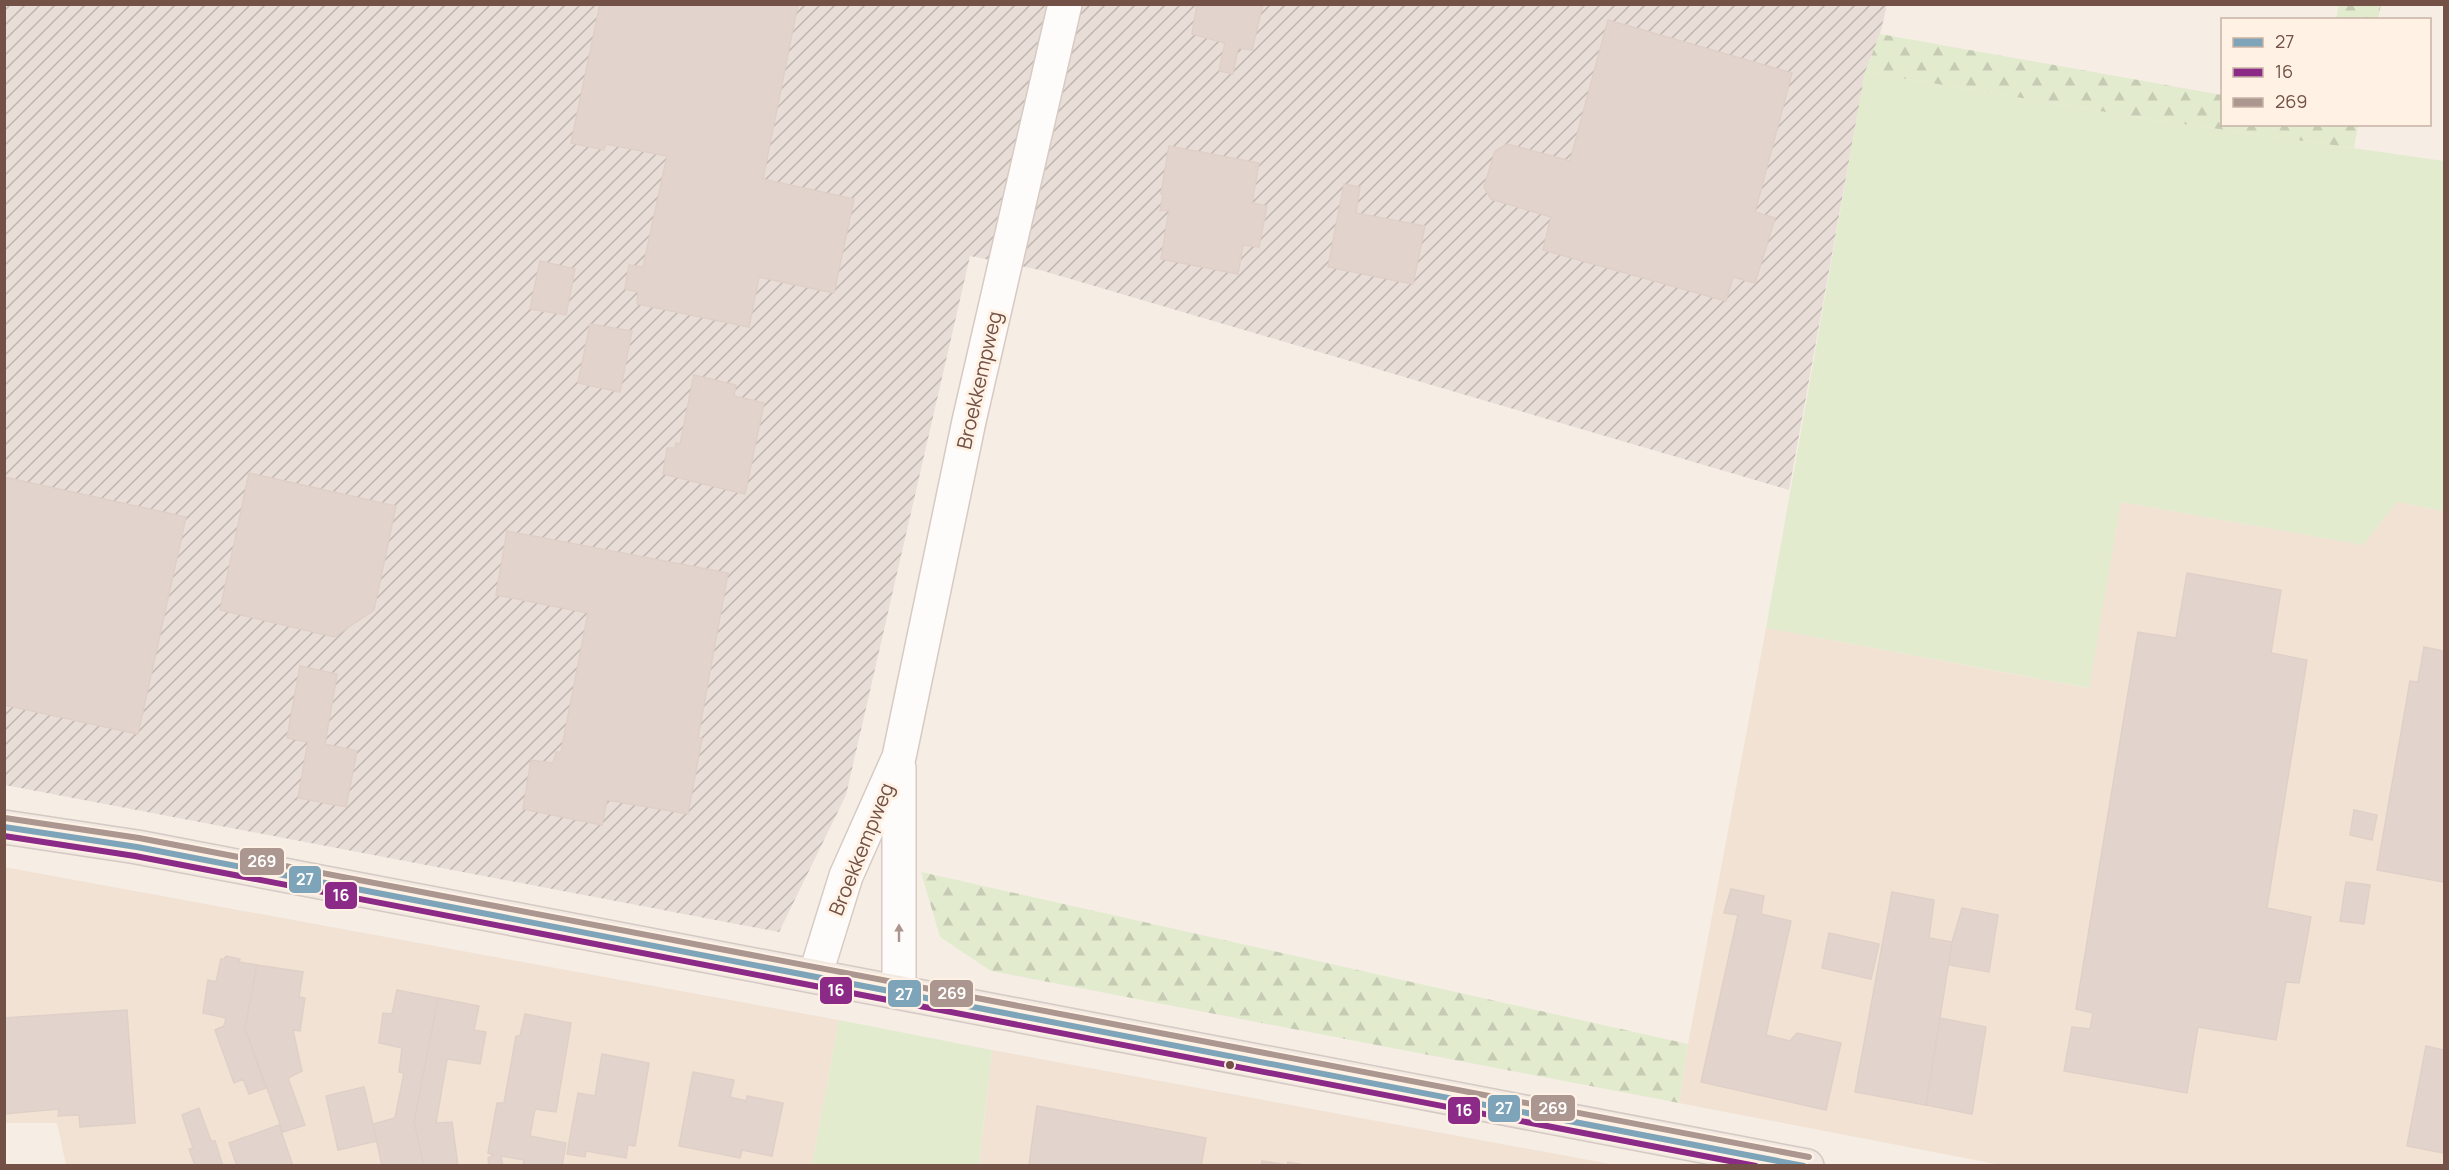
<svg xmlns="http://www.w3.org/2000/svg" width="2449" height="1170" font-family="Manrope,sans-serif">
	<defs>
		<pattern id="industrial-furrows" width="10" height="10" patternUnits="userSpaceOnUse" patternTransform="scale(1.5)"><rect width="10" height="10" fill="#e8ddd7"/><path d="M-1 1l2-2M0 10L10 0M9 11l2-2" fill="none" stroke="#c0b6b0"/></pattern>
		<pattern id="forest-firs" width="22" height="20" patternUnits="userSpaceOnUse" patternTransform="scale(1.5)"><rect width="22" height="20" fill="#e3ebcf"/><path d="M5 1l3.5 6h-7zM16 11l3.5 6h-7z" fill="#c6cbb3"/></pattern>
	</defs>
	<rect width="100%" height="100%" fill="#f6ede5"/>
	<!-- residential -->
	<path fill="#f2e2d4" d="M2121,502L2363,545L2397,502L2444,511V1165H2001L1679,1103L1688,1044L1766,628L2088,688Z
		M4,867L839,1020L812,1165H66L57,1123H5Z
		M992,1050L1616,1165L979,1166Z"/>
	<!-- industrial -->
	<path fill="url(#industrial-furrows)" d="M4,5H1887L1880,34L1865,73L1789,490L1040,270L970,256L846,795L779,932L5,785Z"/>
	<!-- grass -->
	<path fill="#e3ebcf" d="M1865,72L2148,119L2444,161V511L2397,502L2363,545L2121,502L2089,688L1766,628Z
		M839,1020L992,1050L979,1165H812Z"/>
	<!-- forest -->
	<path fill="url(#forest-firs)" d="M2339,5V4L2381,5L2378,19H2336Z
		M1880,34L2222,95V124L2358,125L2354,148L2148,119L1865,72Z
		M921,872L1688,1044L1679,1103L991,971L940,937Z"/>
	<!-- building -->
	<path fill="#e2d4cd" stroke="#dfcfc7" stroke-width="1.5" d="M600,4H798L763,179L854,199L834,293L759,277L749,327L637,304L638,292L625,289L629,265L643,267L667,156L606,144L604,150L571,143Z
		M1197,4H1263L1252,50L1238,48L1233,74L1219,71L1225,43L1192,34Z
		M1608,20L1792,73L1755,212L1775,218L1755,283L1733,277L1726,301L1543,250L1551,217L1491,199L1484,187L1495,151L1507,144L1570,161Z
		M1169,146L1259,163L1252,203L1267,206L1259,247L1243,245L1238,274L1161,259L1169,210L1160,211L1163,194H1161Z
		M1344,184L1360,187L1356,213L1425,226L1413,284L1328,267Z
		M540,261L575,269L566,315L530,309Z
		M590,324L632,331L620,392L578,383Z
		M694,375L736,385L734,396L764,403L745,494L663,474L667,448H675L676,443L680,444Z
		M249,473L396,506L374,610L334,637L220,610Z
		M4,477L186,517L138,734L4,705Z
		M507,531L728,573L698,737L702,739L688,814L607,800L602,825L523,809L531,760L553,763L556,752H561L588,613L496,595Z
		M2187,573L2281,590L2271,653L2307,660L2267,908L2311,917L2299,983L2286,982L2276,1040L2198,1027L2187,1093L2064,1071L2072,1027L2090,1029L2093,1013L2076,1009L2138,632L2176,638Z
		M2424,647L2444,651V882L2377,870L2410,681L2418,682Z
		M300,666L337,674L325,744L357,751L346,807L298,798L308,742L287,738Z
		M2354,810L2377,815L2372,840L2350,835Z
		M2346,882L2370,885L2364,924L2340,921Z
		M1731,889L1764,896L1761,914L1791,921L1766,1035L1790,1041L1797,1033L1841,1043L1826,1110L1701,1082L1738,915L1724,913Z
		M1892,892L1934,900L1929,938L1952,942L1926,1105L1855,1092Z
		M1962,908L1998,915L1989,972L1949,965L1952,942Z
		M1829,933L1879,944L1871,979L1822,968Z
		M226,956L240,959L239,962L257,965L245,1028L266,1088L249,1094L243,1079L234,1083L215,1030L224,1026L226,1018L203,1013L208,980L216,982L221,959H224Z
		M257,965L303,972L299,997L305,998L300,1031L293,1030L302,1071L288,1078L305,1125L283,1132L245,1028Z
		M397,990L438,998L414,1122L424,1166H382L373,1124L395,1118L404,1073L399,1072L402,1048L379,1043L383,1013L392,1014Z
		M438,998L479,1006L474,1030L486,1032L480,1064L447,1059L436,1123L452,1122L458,1166H424L414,1122Z
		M127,1010L135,1123L80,1127L79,1115L58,1116L59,1109L4,1114V1018Z
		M525,1014L571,1023L556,1112L535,1109L530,1136L566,1143L562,1166H521L523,1165L524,1160L501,1156L503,1166H489L488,1158L494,1155L488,1153L497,1103H504L516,1036H520Z
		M1940,1018L1986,1027L1972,1114L1926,1105Z
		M2426,1046L2444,1050V1153L2407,1146Z
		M602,1054L649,1063L635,1146L628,1145L626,1158L586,1151L585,1157L567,1154L578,1093L595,1096Z
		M693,1072L734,1080L730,1097L746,1101L747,1096L783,1103L772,1156L742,1150L740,1158L679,1146Z
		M364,1087L377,1141L338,1150L326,1096Z
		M1037,1106L1206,1138L1201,1166L1029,1165Z
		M199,1108L211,1141H215L223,1166H195L189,1149L193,1148L182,1115Z
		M279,1125L293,1166H237L229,1143Z
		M1262,1161L1287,1165L1288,1162L1310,1166H1261Z"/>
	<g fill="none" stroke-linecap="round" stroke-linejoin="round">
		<defs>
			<path id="minor" d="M815,976L846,876L899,757L969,421L1065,4
				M899,991V768"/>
			<path id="major" d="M4,827L137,847L1807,1166"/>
		</defs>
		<!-- minor casing -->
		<use href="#minor" stroke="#d7cac3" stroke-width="36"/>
		<!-- major casing -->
		<use href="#major" stroke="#d5c9c3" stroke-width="36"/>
		<!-- minor -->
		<use href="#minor" stroke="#fefcfb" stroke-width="33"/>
		<!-- major -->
		<use href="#major" stroke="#f2eae2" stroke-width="33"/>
		<defs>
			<path id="bus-1" d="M4,827L137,847L1804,1166"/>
			<path id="bus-2" d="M4,836L135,856L1756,1166"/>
			<path id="bus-3" d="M5,818L139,838L1809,1157"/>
		</defs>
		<!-- bus-1 casing -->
		<use href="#bus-1" stroke="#fff2e5" stroke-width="10"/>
		<!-- bus-2 casing -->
		<use href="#bus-2" stroke="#fff2e5" stroke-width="10"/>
		<!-- bus-3 casing -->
		<use href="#bus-3" stroke="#fff2e5" stroke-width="10"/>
		<!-- bus-1 -->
		<use href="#bus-1" stroke="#7da4b8" stroke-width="6"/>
		<!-- bus-2 -->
		<use href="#bus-2" stroke="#8c2b87" stroke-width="6"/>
		<!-- bus-3 -->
		<use href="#bus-3" stroke="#ab9790" stroke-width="6"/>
	</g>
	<!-- one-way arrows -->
	<defs><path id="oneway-solid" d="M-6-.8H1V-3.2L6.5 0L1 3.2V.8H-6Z" transform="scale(1.5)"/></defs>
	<use fill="#ab958e" href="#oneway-solid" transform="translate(899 933) rotate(-90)"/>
	<!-- markers -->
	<circle fill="#735146" stroke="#fff2e5" stroke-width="2" cx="1230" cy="1065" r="5"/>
	<g text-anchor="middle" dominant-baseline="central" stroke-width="6" stroke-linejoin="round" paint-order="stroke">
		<!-- street labels -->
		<g font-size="20" fill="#735146" stroke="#fff2e5">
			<text transform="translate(979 380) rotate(-77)">Broekkempweg</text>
			<text transform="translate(861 849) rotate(-68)">Broekkempweg</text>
		</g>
	</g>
	<g stroke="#fff2e5" stroke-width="2">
		<rect x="239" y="847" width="46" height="29" rx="6" fill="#ab9790"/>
		<rect x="288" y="865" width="34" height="29" rx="6" fill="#7da4b8"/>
		<rect x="324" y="881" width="34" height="29" rx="6" fill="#8c2b87"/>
		<rect x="819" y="976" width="34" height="29" rx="6" fill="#8c2b87"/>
		<rect x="929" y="979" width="45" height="29" rx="6" fill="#ab9790"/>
		<rect x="887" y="979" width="35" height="29" rx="6" fill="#7da4b8"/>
		<rect x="1530" y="1094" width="46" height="28" rx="6" fill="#ab9790"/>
		<rect x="1487" y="1094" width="34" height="29" rx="6" fill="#7da4b8"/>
		<rect x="1447" y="1096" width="34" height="29" rx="6" fill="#8c2b87"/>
	</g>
	<g font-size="16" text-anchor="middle" font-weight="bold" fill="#fff">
		<text x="262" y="867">269</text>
		<text x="305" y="885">27</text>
		<text x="341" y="901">16</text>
		<text x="836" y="996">16</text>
		<text x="952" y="999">269</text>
		<text x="904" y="1000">27</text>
		<text x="1553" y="1114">269</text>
		<text x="1504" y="1114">27</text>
		<text x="1464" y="1116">16</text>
	</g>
	<!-- border -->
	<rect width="2449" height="1170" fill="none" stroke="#735146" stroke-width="12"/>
	<!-- legend -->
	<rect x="2221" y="18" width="210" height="108" fill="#fff2e5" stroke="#c7b2a5" stroke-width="1.5"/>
	<rect x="2233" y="38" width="30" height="9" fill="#7da4b8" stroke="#c7b2a5" stroke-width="1.5"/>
	<text x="2275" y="48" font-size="18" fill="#735146">27</text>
	<rect x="2233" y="68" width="30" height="9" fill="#8c2b87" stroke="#c7b2a5" stroke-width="1.5"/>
	<text x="2275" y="78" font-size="18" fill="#735146">16</text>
	<rect x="2233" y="98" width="30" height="9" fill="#ab9790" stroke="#c7b2a5" stroke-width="1.5"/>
	<text x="2275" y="108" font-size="18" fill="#735146">269</text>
</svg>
